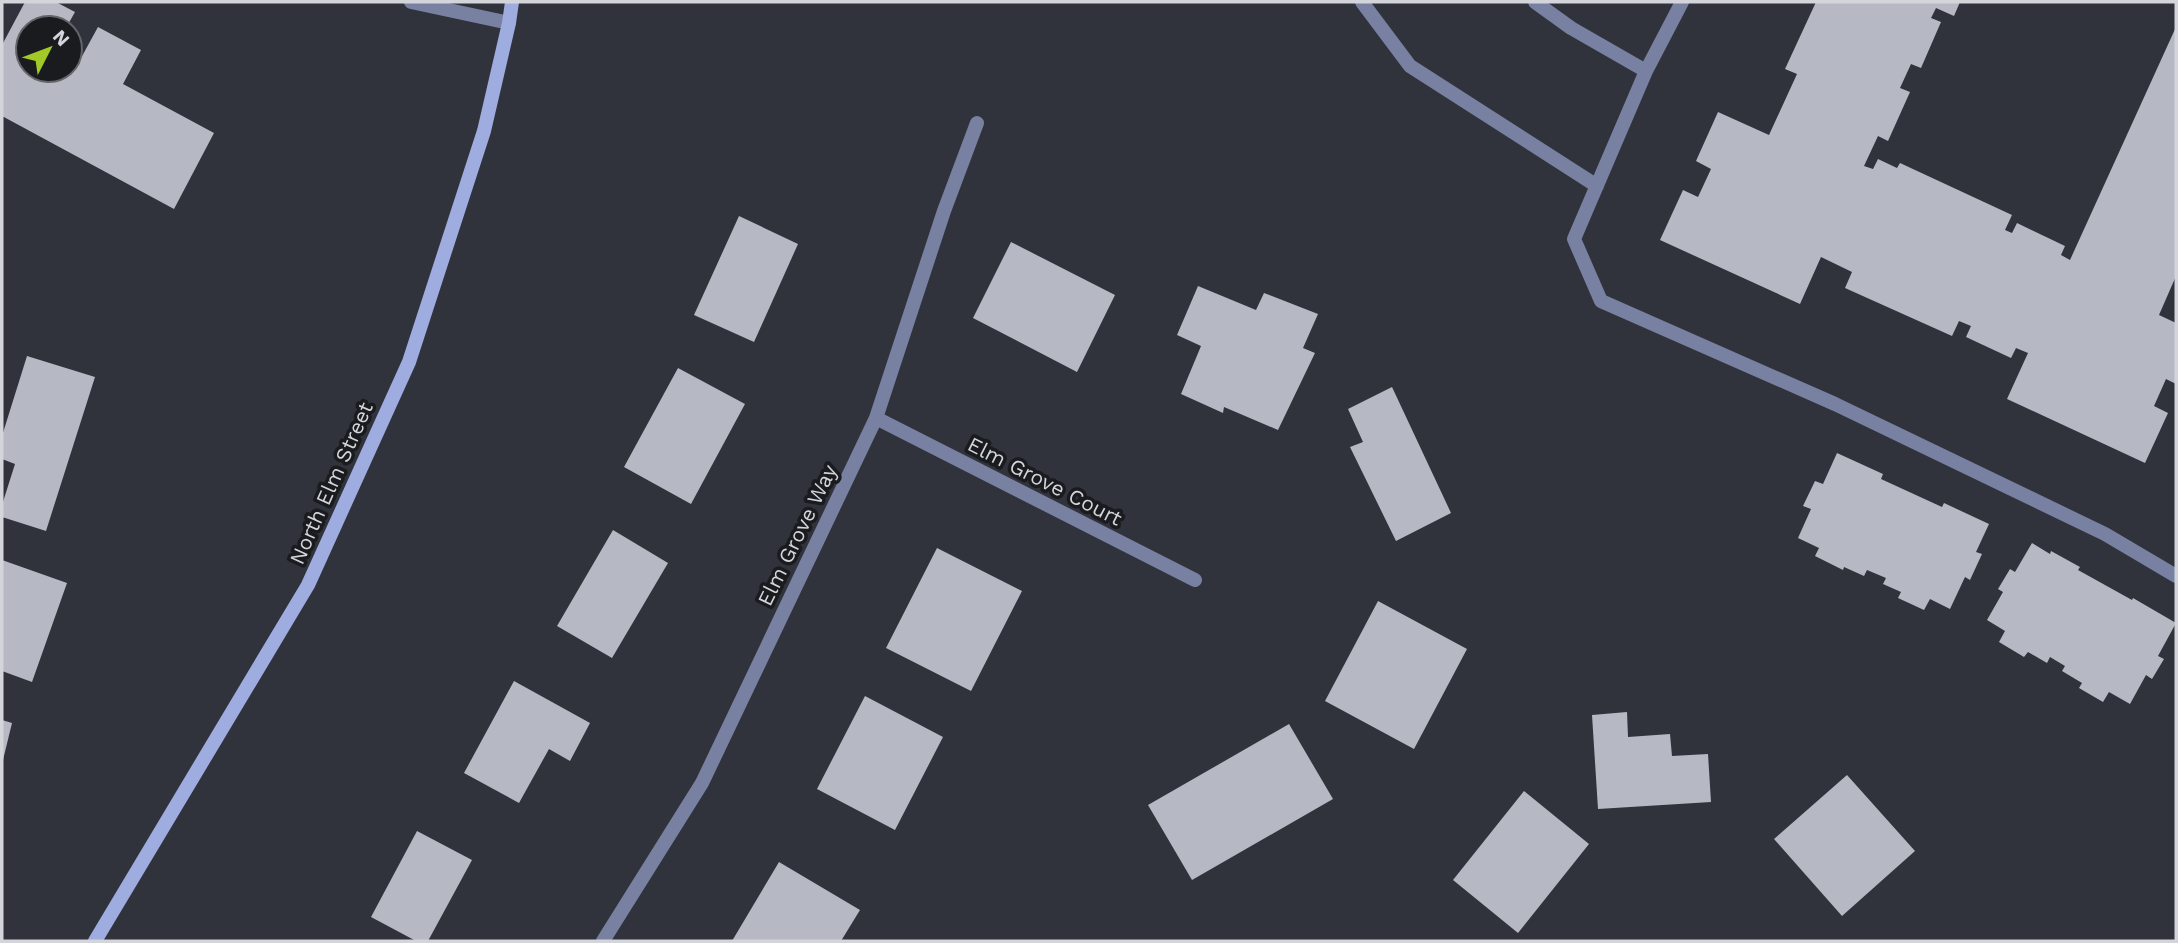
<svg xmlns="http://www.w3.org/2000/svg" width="2178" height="943" font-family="'Work Sans',sans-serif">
	<rect width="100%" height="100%" fill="#30333b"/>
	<!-- building -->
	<path fill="#b6b9c4" d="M25,2H56L75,12L66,28H28V70H70V52L81,58L98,27L141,50L123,84L214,133L174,209L2,116V45Z
		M1816,2H1960L1954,16L1936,8L1931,18L1941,22L1921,68L1911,64L1900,88L1910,92L1888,141L1878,136L1864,166L1873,169L1878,159L1897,168L1900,163L2012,215L2005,230L2012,233L2017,223L2065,246L2061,255L2070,260L2176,27V276L2159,315L2176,323V384L2166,379L2154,406L2168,413L2145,463L2007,399L2028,353L2016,348L2011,358L1966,337L1971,326L1959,321L1952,336L1845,288L1852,272L1821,257L1800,304L1660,240L1683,190L1698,197L1711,169L1696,161L1718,112L1769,135L1797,74L1785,69Z
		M739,216L798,244L754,342L694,315Z
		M1011,242L1115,295L1077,372L973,318Z
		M1198,286L1256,310L1264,293L1318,314L1303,348L1315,353L1278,430L1224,407L1223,413L1181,394L1201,346L1177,335Z
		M27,356L95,377L46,531L2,517V505L15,464L2,459V436Z
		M678,368L745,404L691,504L624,467Z
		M1392,387L1451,513L1396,541L1350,447L1363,442L1348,409Z
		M1837,453L1883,474L1881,479L1942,507L1944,503L1989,524L1976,552L1982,554L1970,580L1965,577L1950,609L1930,599L1924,610L1898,598L1901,592L1883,584L1886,578L1867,570L1864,576L1844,567L1843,570L1815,556L1819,548L1798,538L1811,509L1803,506L1815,481L1823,484Z
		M613,530L668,563L612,658L557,626Z
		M2032,543L2050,554L2051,551L2080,567L2078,570L2132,600L2133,598L2176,623L2158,656L2164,659L2152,679L2146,675L2130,704L2109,692L2103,702L2079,688L2082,683L2062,671L2065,666L2050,657L2047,663L2028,652L2024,657L1999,642L2005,631L1987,620L2003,592L1998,589L2010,569L2015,572Z
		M937,548L1022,591L971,691L886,648Z
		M2,560L67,583L32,682L2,671Z
		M1378,601L1467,649L1414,749L1325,701Z
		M514,681L590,723L570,761L549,749L519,803L464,773Z
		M865,696L943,737L895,830L817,789Z
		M1627,712L1628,737L1670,734L1672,756L1708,754L1711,802L1598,809L1592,715Z
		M2,720L12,723L3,760H2Z
		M1289,724L1333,799L1192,880L1148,805Z
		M1847,775L1915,851L1842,916L1774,839Z
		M1524,791L1589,844L1518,933L1453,880Z
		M417,831L472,860L428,941H416L371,917Z
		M779,862L860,910L841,941H732Z"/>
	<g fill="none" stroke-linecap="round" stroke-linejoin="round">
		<!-- street -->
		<path stroke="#7881a1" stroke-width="14" d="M411,2L509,23
			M1362,2L1410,66L1597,186
			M1535,2L1571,28L1646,71
			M1682,2L1646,71L1574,239L1601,301L1835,404L2105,534L2176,576
			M876,418L1195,580
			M603,941L702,783L876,418L944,211L977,123"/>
		<!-- secondary -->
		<path stroke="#9face0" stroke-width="14" d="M95,941L308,585L409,362L484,131L509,23L512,2"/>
	</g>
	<g text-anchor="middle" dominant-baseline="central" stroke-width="7" stroke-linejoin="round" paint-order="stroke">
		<!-- street labels -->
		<g font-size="21" fill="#d3d5da" stroke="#1a1b1f">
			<text transform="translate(1045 481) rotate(27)">Elm Grove Court</text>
			<text transform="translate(331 483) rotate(-66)">North Elm Street</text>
			<text transform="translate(797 535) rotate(-64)">Elm Grove Way</text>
		</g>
	</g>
	<!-- border -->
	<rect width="2178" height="943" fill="none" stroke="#d3d5da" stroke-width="7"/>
	<!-- north arrow -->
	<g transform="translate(49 49) rotate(48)"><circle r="33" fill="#1a1b1f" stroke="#64656a" stroke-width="2"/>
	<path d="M0-5L12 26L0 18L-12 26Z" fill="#a2c928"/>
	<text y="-10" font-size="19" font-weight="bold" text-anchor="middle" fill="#d3d5da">N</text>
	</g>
</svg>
